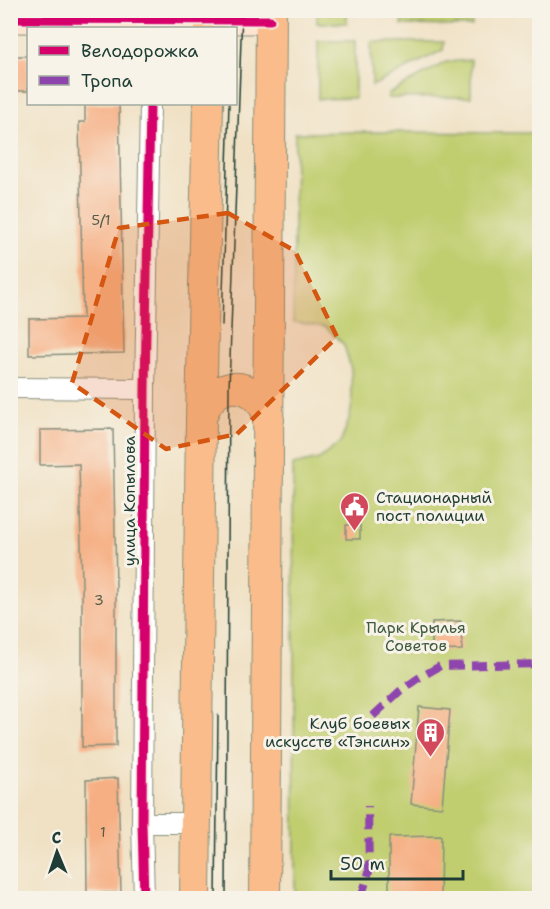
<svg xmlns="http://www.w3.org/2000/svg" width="550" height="909" font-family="'Shantell Sans',sans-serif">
	<rect width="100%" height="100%" fill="#f7f3e8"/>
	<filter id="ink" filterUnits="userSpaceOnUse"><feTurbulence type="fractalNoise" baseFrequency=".0167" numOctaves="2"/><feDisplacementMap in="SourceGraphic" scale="12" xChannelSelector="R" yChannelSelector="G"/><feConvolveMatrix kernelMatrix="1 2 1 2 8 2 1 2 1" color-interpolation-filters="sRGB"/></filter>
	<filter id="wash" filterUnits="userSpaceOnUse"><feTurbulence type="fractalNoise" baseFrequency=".008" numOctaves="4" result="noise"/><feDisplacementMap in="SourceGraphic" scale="24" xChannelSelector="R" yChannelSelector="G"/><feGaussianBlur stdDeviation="1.35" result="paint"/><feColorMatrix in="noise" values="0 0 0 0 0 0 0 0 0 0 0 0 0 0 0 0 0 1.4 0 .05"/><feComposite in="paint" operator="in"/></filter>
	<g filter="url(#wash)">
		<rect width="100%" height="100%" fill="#f0e1c4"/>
		<!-- green -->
		<path fill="#c1ce70" stroke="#708652" stroke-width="1.5" d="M317,11H347V23H317Z
			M402,11H472V26L402,25Z
			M318,41H355V98L318,99Z
			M371,42H444L443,50L372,86Z
			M471,60V97L388,98V94L446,62Z
			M368,132L539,133V898H295L293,465L319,459L341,442L350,416L352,403L351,369L344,345L326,327L293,322L295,133Z"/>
		<g id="blocks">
			<!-- building -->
			<path fill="#f6af83" d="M10,56H28V91H10Z
				M85,104H119L124,353L29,355V319L83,318L79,122H85Z
				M113,429L116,586V746L82,747V586L79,464L40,465V430Z
				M346,525H360V539H346Z
				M461,621L462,650L432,651V622Z
				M419,707L450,710L442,807L411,804Z
				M118,778L121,893H87L86,780Z
				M441,836L440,898H389V837Z"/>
		</g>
	</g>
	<g filter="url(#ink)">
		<use href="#blocks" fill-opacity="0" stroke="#888f7c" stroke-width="1.5"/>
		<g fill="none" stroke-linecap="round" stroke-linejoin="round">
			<defs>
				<path id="street" d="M10,388L145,389
					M142,823H195
					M144,898L142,823L145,389L150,104"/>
				<path id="secondary" d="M10,19L270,20"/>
				<path id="primary" d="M210,28L211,10
					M201,420C210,377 259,377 269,420
					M195,898L201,420L208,104
					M265,898L271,10"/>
			</defs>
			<!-- street casing -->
			<use href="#street" stroke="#888f7c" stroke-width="22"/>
			<!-- secondary casing -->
			<use href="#secondary" stroke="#888f7c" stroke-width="29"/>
			<!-- primary casing -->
			<use href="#primary" stroke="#888f7c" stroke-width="32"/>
			<!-- street -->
			<use href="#street" stroke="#fff" stroke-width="20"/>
			<!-- secondary -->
			<use href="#secondary" stroke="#fde4d0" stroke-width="27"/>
			<!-- primary -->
			<use href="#primary" stroke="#f9bc8a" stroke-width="30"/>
			<!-- tram -->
			<path stroke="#1f3d34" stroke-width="1.5" d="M231,28L232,10
				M222,325L229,104
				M216,898L218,715
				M226,898L229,389L242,10"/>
			<!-- quiet -->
			<path stroke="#8e44ad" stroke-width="8" stroke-dasharray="15 8" stroke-linecap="butt" d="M373,716L400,691L417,679L440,666L540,664
				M361,898L369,872L368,806"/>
			<defs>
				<path id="cycleway" d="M10,19L270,20
					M144,898L142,823L145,389L150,104"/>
			</defs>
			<!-- cycleway casing -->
			<use href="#cycleway" stroke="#f7f3e8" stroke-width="13"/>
			<!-- cycleway -->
			<use href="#cycleway" stroke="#d6006c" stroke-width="9"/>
		</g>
	</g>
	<!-- marked area -->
	<path fill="#d45610" fill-opacity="0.2" stroke="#d45610" stroke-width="4.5" stroke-dasharray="12 8" stroke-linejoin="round" d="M228,213L295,251L337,337L237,434L166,449L72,383L119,228Z"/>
	<!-- icons -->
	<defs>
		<symbol id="civic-pin" viewBox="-11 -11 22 30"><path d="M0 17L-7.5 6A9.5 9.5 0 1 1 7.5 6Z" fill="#d1495b" stroke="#f7f3e8"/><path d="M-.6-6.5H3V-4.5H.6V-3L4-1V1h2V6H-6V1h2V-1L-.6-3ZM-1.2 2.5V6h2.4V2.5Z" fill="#fff"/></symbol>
		<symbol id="building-pin" viewBox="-11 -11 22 30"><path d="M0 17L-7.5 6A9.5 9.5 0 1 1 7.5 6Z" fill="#d1495b" stroke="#f7f3e8"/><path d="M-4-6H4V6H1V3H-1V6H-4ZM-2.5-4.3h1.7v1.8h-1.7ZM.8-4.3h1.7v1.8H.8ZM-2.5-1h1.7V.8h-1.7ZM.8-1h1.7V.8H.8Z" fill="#fff"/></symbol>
	</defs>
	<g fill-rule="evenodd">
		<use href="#civic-pin" x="338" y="490" width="33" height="45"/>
		<use href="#building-pin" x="414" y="716" width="33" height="45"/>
	</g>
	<g text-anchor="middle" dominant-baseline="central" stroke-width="6" stroke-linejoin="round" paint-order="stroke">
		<!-- number labels -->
		<g font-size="14" fill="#555a48">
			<text x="101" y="220">5/1</text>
			<text x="99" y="600">3</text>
			<text x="103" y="832">1</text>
		</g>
		<!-- poi labels -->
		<g font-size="16" fill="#1f3d34" stroke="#f7f3e8" text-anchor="start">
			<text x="376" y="497">Стационарный<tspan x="376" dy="18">пост полиции</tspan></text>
			<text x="410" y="723" text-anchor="end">Клуб боевых<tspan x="410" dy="18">искусств «Тэнсин»</tspan></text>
		</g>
		<!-- street labels -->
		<g font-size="16" fill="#1f3d34" stroke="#f7f3e8">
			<text transform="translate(129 501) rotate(-90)">улица Копылова</text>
		</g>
		<!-- park labels -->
		<g font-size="16" fill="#3f5a40" stroke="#f7f3e8">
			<text x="416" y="627">Парк Крылья<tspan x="416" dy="18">Советов</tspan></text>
		</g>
	</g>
	<!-- margin -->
	<rect width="550" height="909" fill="none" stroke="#f7f3e8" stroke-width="36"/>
	<!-- legend -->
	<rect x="27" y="27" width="210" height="78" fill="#f7f3e8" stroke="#a1aaa0" stroke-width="1.5"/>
	<rect x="39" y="46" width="30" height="9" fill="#d6006c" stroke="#a1aaa0" stroke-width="1.5"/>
	<text x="81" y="57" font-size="18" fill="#1f3d34">Велодорожка</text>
	<rect x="39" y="76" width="30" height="9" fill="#8e44ad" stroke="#a1aaa0" stroke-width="1.5"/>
	<text x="81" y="87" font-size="18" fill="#1f3d34">Тропа</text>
	<!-- north arrow -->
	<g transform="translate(57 852) rotate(358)" stroke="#f7f3e8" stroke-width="4.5" paint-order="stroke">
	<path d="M0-4.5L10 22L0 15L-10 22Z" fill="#1f3d34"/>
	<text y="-9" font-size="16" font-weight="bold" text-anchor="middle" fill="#1f3d34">С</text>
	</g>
	<!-- scale -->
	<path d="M331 870v9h132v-9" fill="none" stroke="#1f3d34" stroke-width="3"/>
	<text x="340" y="870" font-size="18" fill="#1f3d34" stroke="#f7f3e8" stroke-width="4.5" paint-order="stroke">50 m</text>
</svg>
